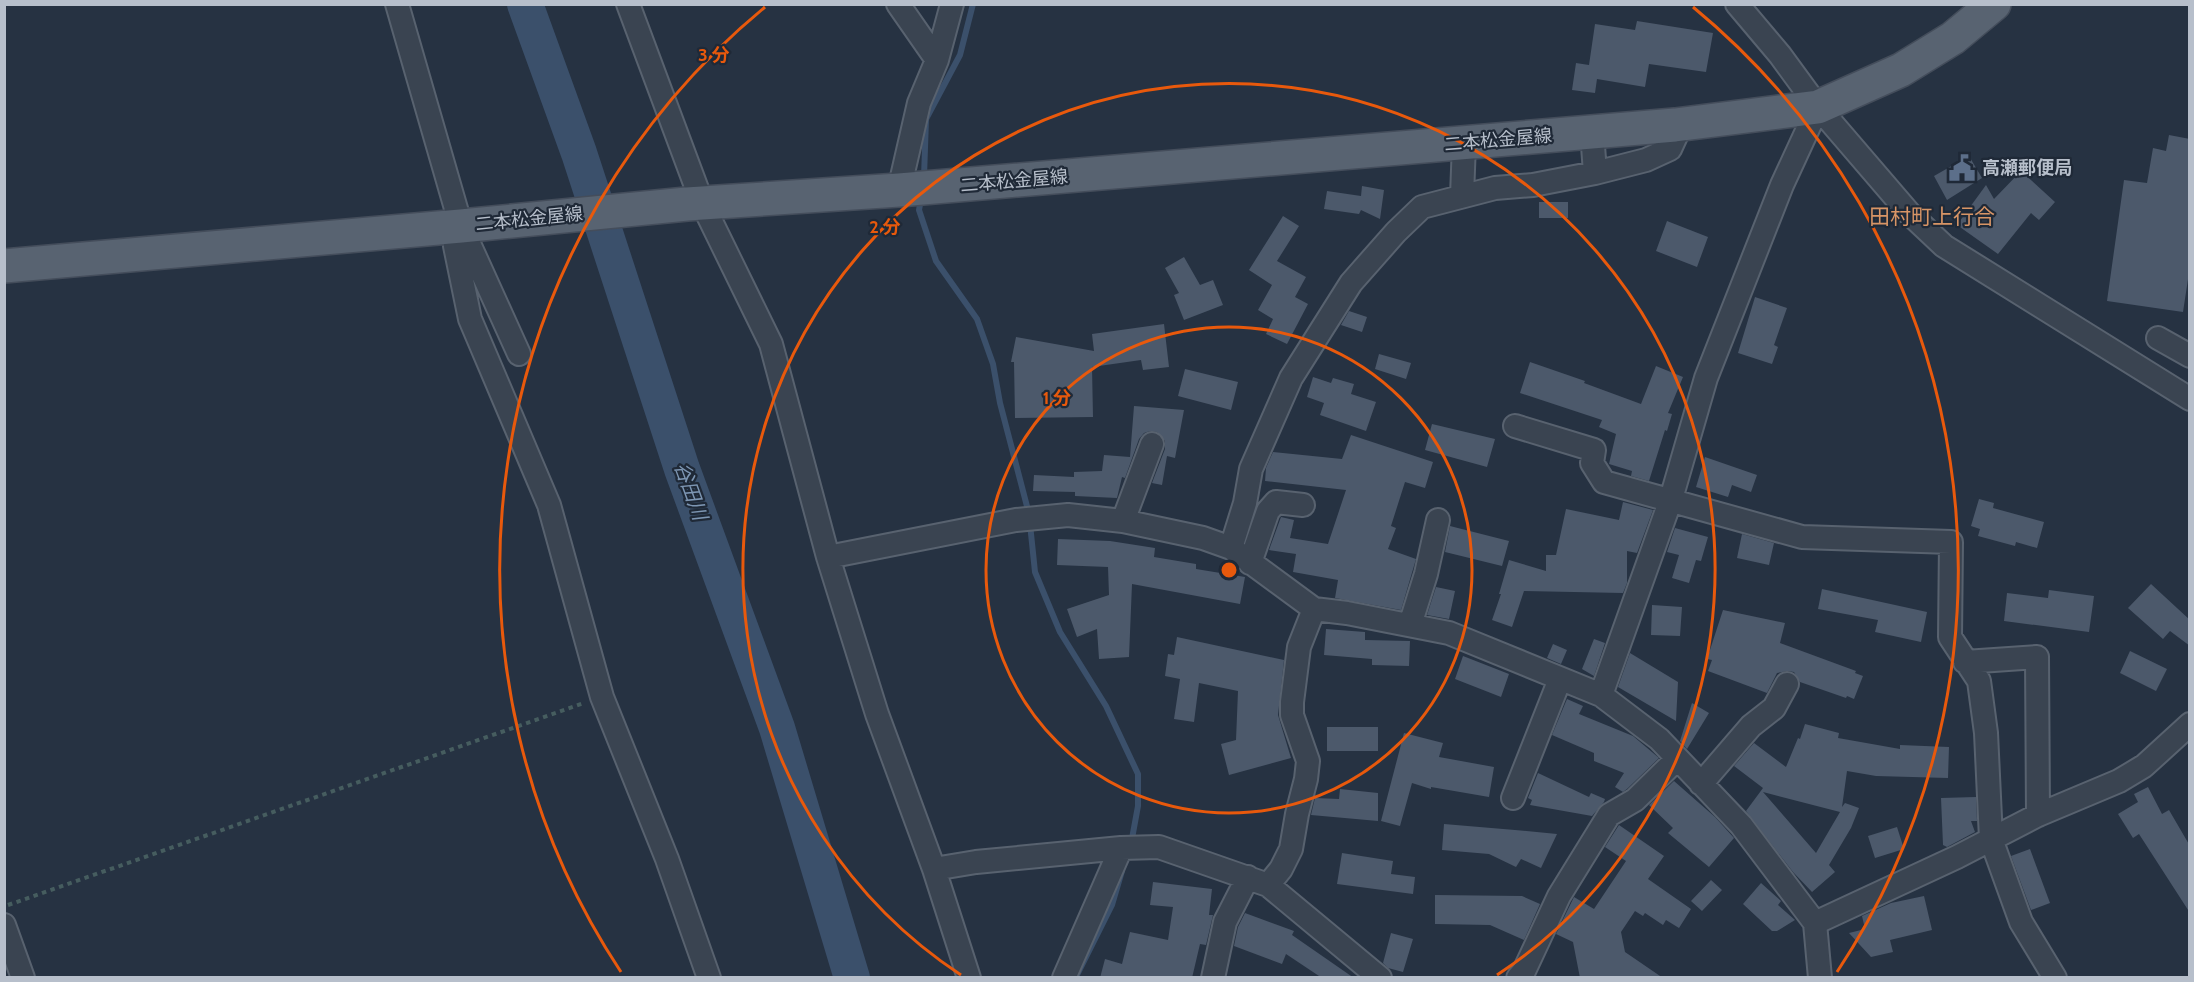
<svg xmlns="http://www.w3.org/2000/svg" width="2194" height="982" font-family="Cabin,'Noto Sans JP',sans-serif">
	<rect width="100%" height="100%" fill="#263242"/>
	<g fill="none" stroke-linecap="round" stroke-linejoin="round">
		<!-- stream -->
		<path stroke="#3b506b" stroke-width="6" d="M924,177L926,119L960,55L973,4
			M921,199L919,210L936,261L977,319L993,364L1000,403L1029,514
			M1030,524L1035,572L1060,632L1106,706L1138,774V806L1131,844
			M1076,977L1112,905L1122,871"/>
		<!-- river -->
		<path stroke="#3b506b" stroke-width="36" d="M525,4L579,153L682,469L777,728L852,978"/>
	</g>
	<!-- building -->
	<path fill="#4c596b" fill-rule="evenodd" d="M1637,21L1713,33L1706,72L1649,64L1645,87L1597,79L1595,93L1572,90L1576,63L1589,65L1595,24L1635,30Z
		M2169,135L2190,139V266L2183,312L2107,301L2124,180L2147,183L2153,148L2166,151Z
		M1969,156L1982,178L1947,200L1934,176Z
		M2021,171L2055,202L2039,220L2031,213L1998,254L1957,225L1986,185L1994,199Z
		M1362,186L1384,190L1380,219L1361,210L1359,214L1324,209L1327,191L1361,196Z
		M1539,202H1568V218H1539Z
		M1283,216L1299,226L1277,261L1306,277L1295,297L1308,304L1287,344L1266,334L1273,319L1258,310L1272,285L1249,270Z
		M1667,221L1708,237L1697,267L1656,251Z
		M1184,257L1200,285L1213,280L1223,305L1184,320L1174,295L1179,293L1165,268Z
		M1755,297L1787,308L1774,345L1778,347L1772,364L1738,353Z
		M1349,311L1367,317L1362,332L1341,325Z
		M1164,324L1169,367L1143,370L1141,360L1092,367L1093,417L1015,418L1014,362H1011L1016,337L1094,351L1092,334Z
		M1379,354L1411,363L1406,379L1375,369Z
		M1530,362L1585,381L1584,383L1641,404L1656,366L1683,377L1668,413L1672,414L1667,431L1665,430L1649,481L1631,476L1632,471L1609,464L1616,434L1599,427L1602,420L1520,393Z
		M1185,369L1238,382L1231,410L1178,396Z
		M1313,377L1331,383L1333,378L1354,384L1351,394L1376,402L1366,431L1320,415L1324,403L1307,397Z
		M1134,406L1184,410L1175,458L1167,456L1162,485L1152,483L1165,449V441L1157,432L1150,431L1144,433L1139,439L1125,478L1122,477L1117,498L1075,496V492L1033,491L1034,475L1074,477V472L1102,471L1104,455L1130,457Z
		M1432,424L1495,439L1487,467L1425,450Z
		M1351,435L1433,462L1425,488L1405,482L1391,526L1396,528L1388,549L1416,559L1401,610L1335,598L1338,580L1293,572L1296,554L1269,550L1281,517L1294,520L1290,538L1328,544L1346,490L1265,481L1266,468L1273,452L1342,459Z
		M1705,457L1757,475L1751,492L1732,485L1728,497L1696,487Z
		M1979,499L1994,503L1993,508L2044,522L2037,548L2016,542L2015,546L1978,536L1980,529L1971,526Z
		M1623,502L1653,510L1637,553L1627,551V583L1623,593L1524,591L1512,627L1492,620L1501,594H1499L1509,560L1546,571V555H1556L1566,509L1619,520Z
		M1450,526L1509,541L1502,566L1445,552Z
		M1675,528L1708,537L1701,561L1696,560L1689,583L1672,578L1679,555L1667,552Z
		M1742,534L1774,543L1769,565L1737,558Z
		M1058,539L1110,541L1155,548L1154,557L1196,564V569L1245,577L1240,604L1132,584L1129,657L1099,659L1097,629L1077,637L1067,609L1109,595L1108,567L1057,565Z
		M2151,584L2190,620V646L2170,631L2163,639L2128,608Z
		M1436,587L1455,591L1449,619L1427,615Z
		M1822,589L1927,612L1921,642L1875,632L1878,620L1818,609Z
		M2049,590L2094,596L2089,632L2004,621L2007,593L2048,598Z
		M1652,605L1682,607L1680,636L1651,635Z
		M1723,610L1785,623L1780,643L1856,671L1855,673L1863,676L1854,699L1847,696L1846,698L1800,682L1794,672L1787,671L1777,673L1767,693L1708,671L1712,660L1707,659Z
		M1326,629L1365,632V640L1410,641L1409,666L1372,665V659L1324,655Z
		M1177,637L1284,660L1278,715L1291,758L1229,775L1221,744L1236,740L1238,691L1199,683L1194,722L1174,719L1180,679L1165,676L1168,654L1174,655Z
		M1594,639L1605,643L1594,676L1582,669Z
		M1553,644L1567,650L1561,664L1547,658Z
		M2130,651L2167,669L2156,691L2120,673Z
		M1630,653L1678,682L1676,721L1618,687Z
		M1463,656L1509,674L1501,697L1455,679Z
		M1567,699L1583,706L1579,714L1633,736L1659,758L1627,789L1623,792L1615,787L1624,773L1594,761V753L1552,735Z
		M1692,703L1709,713L1687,749L1680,741Z
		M1805,724L1839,733L1838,738L1900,749V745L1949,747L1948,778L1876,776L1847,771L1842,807L1845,803L1859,808L1851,828L1829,865L1835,872L1812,892L1793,872L1746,811L1763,788L1734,766L1754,743L1786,767L1798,738L1800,739ZM1763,792L1840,812L1816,853Z
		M1327,727H1378V751H1327Z
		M1404,733L1443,743L1439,757L1494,767L1489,797L1431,787V789L1412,783L1400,826L1381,821Z
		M1538,773L1589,797L1591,793L1605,799L1604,802L1592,816L1530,805L1532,800L1528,798Z
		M1674,781L1715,817L1734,838L1709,867L1668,833L1673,828L1649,805Z
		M2148,787L2162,814L2169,810L2190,846V913L2139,834L2133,838L2118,814L2138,802L2134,794Z
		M1340,789L1378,793V821L1311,815L1315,798L1339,799Z
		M1976,797L1977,821H1971L1975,832L1947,847L1943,845L1941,798Z
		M1444,824L1515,830L1557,834L1541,868L1521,859L1516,867L1489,854L1442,850Z
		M1619,825L1664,856L1648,879L1691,909L1679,928L1666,920L1663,925L1645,913L1643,916L1635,911L1621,932L1625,952L1663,978H1580L1573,942L1556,934L1574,897L1594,909L1626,861L1605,847Z
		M1897,827L1904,849L1875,858L1868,836Z
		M2030,849L2050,903L2031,910L2011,856Z
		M1342,853L1393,861L1391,874L1415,877L1413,894L1337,884Z
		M1711,880L1722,890L1702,911L1691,901Z
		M1153,882L1212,889L1209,915H1213L1206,945L1200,944L1192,978H1100L1105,959L1122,964L1130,932L1168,940L1173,907L1150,905Z
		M1761,883L1781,901L1778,905L1795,920L1777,931H1772L1743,904Z
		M1435,895L1522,896L1540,904L1524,940L1490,925L1435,924Z
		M1924,896L1932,930L1890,940L1893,952L1871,957L1849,933L1865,929L1862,916L1891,903Z
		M1245,913L1294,931L1292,935L1354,978H1322L1286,954L1282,964L1234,946L1238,927Z
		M1391,933L1413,939L1403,972L1388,968L1383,963Z"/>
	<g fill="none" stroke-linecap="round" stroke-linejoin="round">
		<defs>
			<path id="minor" d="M397,4L461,226L519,354
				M628,4L703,205L771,344L828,557L877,714L934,869L969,978
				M898,4L937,60
				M1737,4L1780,55L1818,107L1909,213L1944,246L2190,399
				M1592,132L1595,173
				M899,190L919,103L937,60L952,4
				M1462,196L1464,143
				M461,226L455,246L470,319L549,505L602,697L667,859L709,978
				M2158,338L2190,356
				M1515,426L1594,450L1592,463L1604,482L1802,537L1951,542L1950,637L1979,681L1986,733L1991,839L2021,922L2055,978
				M1123,521L1152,444
				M1231,548L1245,503L1251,469L1291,378L1351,283L1396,232L1422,207L1495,188L1533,185L1595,173L1646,160L1670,149L1681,125
				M828,557L1016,520L1068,515L1123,521L1203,538L1231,548L1314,609L1347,613L1449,633L1601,695L1671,499L1706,378L1782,185L1818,107
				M1250,563L1268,511L1276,502L1303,505
				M1410,625L1426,574L1438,520
				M1965,662L2037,657L2038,815
				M1601,695L1659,739L1741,825L1815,923L1957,857L2038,815L2119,781L2144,766L2190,724
				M1701,784L1751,726L1774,708L1787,684
				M1513,798L1560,679
				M934,869L976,862L1121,848L1159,847L1268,885L1380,978
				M1268,885L1281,869L1291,849L1297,814L1306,779L1308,761L1292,715V702L1299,647L1314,609
				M1815,923L1820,978
				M4,925L23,978
				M1064,978L1121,848
				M1213,978L1225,922L1248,877
				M1518,978L1524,971L1559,896L1609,815L1635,800L1677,759"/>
			<path id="primary" d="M4,266L461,226L687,204L899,190L1675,125L1818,107L1901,70L1953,38L1994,4"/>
		</defs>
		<!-- minor casing -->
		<use href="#minor" stroke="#58626f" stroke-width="26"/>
		<!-- primary casing -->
		<use href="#primary" stroke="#444d5b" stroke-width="36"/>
		<!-- path -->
		<path stroke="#465d5f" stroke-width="4" stroke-dasharray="4.5 4.5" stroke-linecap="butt" d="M8,905L584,703"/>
		<!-- minor -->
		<use href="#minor" stroke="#3a4451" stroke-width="22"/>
		<!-- primary -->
		<use href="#primary" stroke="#586371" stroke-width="33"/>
	</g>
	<!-- distance rings -->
	<g fill="none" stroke="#e8590c" stroke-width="3">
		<circle cx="1229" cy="570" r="243"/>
		<path d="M961 975A486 486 0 1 1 1497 975"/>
		<path d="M621 972A729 729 0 0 1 765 7M1693 7A729 729 0 0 1 1837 972"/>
	</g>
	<!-- icons -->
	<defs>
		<symbol id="civic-bare" viewBox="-9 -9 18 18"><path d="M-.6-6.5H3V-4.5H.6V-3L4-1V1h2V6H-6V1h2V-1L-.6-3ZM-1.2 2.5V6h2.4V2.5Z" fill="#5c6f8a" stroke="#1f2937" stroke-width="2.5" paint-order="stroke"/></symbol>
	</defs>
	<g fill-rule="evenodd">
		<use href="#civic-bare" x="1943" y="149" width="38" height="38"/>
	</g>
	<g text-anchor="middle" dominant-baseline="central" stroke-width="4.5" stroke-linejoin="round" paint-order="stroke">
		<!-- street labels -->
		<g font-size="18" fill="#b7bfcb" stroke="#1f2937">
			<text transform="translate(1498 140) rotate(-5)">二本松金屋線</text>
			<text transform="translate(1014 181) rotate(-5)">二本松金屋線</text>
			<text transform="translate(529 219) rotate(-6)">二本松金屋線</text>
		</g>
		<!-- poi labels -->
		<g font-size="18" font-weight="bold" fill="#b7bfcb" stroke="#1f2937" text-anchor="start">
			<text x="1982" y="168">高瀬郵便局</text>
		</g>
		<!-- water labels -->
		<g font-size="20" font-style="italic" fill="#7d96b3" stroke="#1f2937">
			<text transform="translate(691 491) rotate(70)">谷田川</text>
		</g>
		<!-- quarter labels -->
		<g font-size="21" fill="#d89566" stroke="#1f2937">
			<text x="1932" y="216">田村町上行合</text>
		</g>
	</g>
	<circle cx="1229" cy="570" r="9" fill="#e8590c" stroke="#1f2937" stroke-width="3"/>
	<g font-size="18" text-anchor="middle" font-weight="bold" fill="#e8590c" stroke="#1f2937" stroke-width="4.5" stroke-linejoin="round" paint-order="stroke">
		<text x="714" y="61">3 分</text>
		<text x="885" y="233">2 分</text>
		<text x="1057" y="404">1 分</text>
	</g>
	<!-- border -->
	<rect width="2194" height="982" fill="none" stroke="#b7bfcb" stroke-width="12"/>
</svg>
